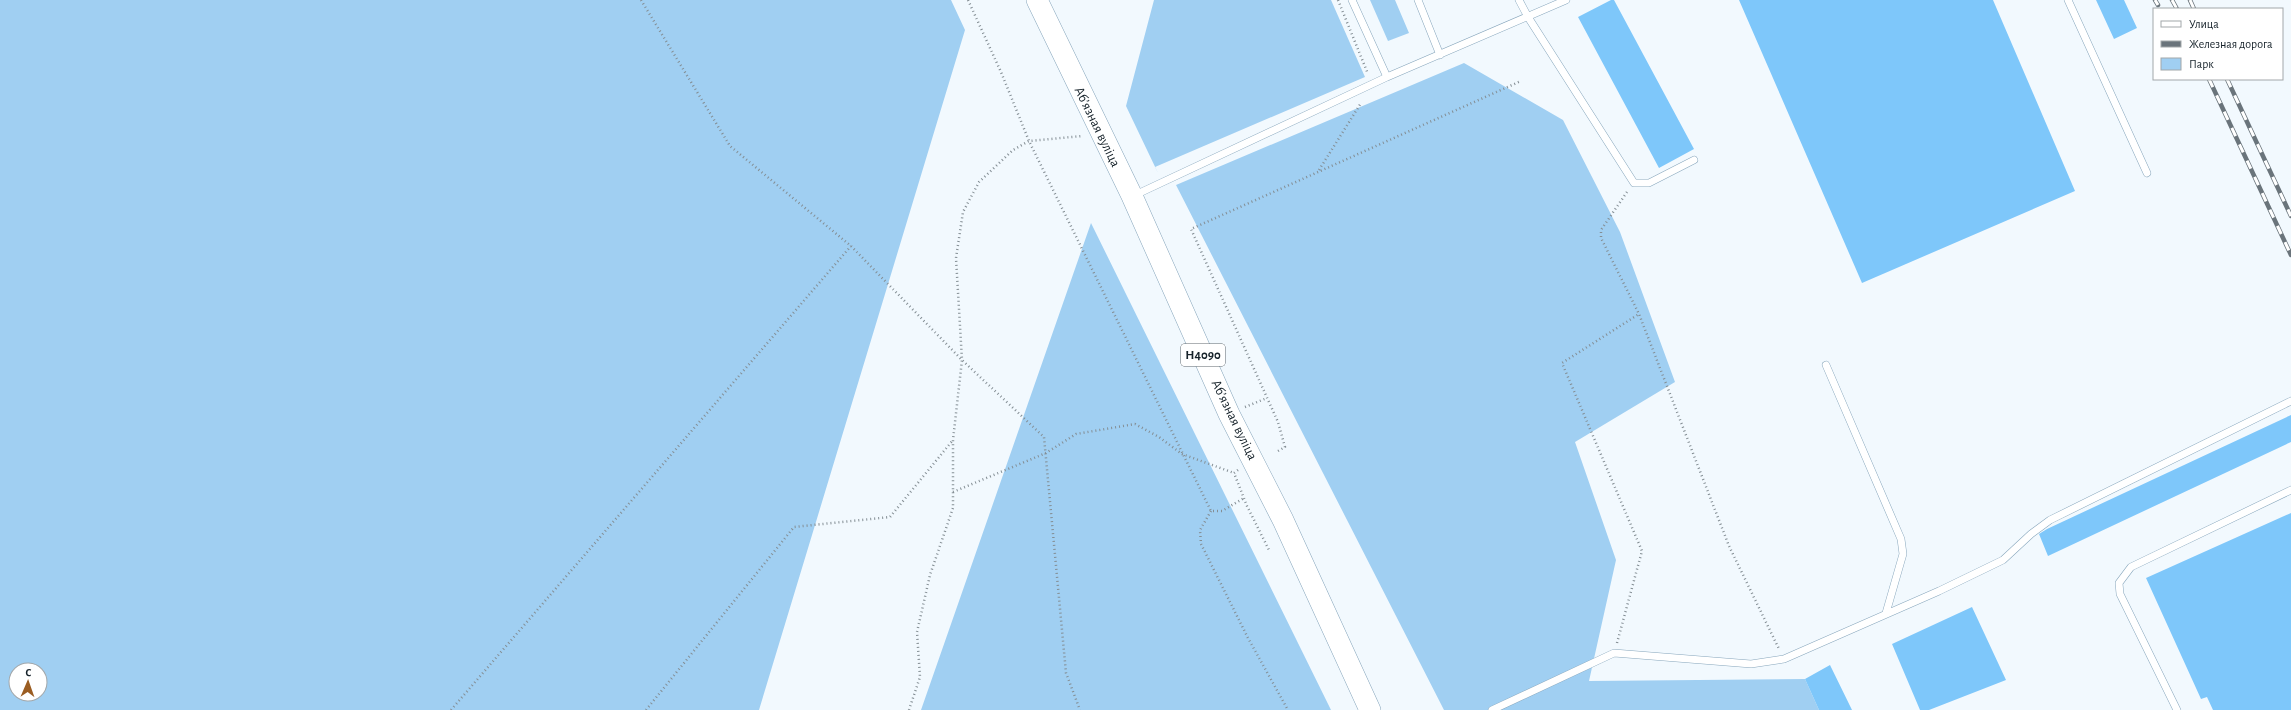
<svg xmlns="http://www.w3.org/2000/svg" width="2291" height="710" font-family="'Alegreya Sans',sans-serif">
	<rect width="100%" height="100%" fill="#f2f9fe"/>
	<!-- green -->
	<path fill="#a0cff2" fill-rule="evenodd" d="M0,0H951L965,30L759,710H0ZM16,670H40V694H16Z
		M1154,0H1331L1365,77L1155,167L1158,173L1126,106Z
		M1370,0H1395L1409,33L1388,41Z
		M1464,63L1563,120L1620,232L1675,382L1575,442L1616,560L1589,681L1805,679L1819,710H1444L1176,185Z
		M1091,223L1331,710H921Z"/>
	<!-- building -->
	<path fill="#7ec7fa" d="M1611,0H1614L1694,149L1659,168L1578,17Z
		M1739,0H1993L2075,191L1862,283Z
		M2096,0H2124L2137,28L2114,39Z
		M2291,415V442L2048,556L2039,534L2047,529Z
		M2291,513V710H2213L2207,697L2201,699L2146,578Z
		M1972,607L2006,680L1929,710H1920L1892,644Z
		M1830,665L1852,710H1819L1805,679Z"/>
	<g fill="none" stroke-linecap="round" stroke-linejoin="round">
		<defs>
			<path id="lane" d="M1418,0L1440,55
				M1519,0L1528,17L1634,183H1649L1694,160
				M2068,0L2147,173
				M1387,77L1566,0
				M1133,196L1387,77L1352,0
				M1826,365L1901,539L1903,554L1886,613
				M1492,710L1614,653L1751,664L1784,659L1939,591L2003,560L2031,534L2050,520L2291,401
				M2177,710L2120,594L2119,583L2131,567L2291,490"/>
			<path id="primary" d="M1037,0L1132,196L1229,414L1283,520L1370,710"/>
		</defs>
		<!-- lane casing -->
		<use href="#lane" stroke="#87a6bc" stroke-width="8"/>
		<!-- primary casing -->
		<use href="#primary" stroke="#87a6bc" stroke-width="22"/>
		<!-- path -->
		<path stroke="#848e94" stroke-width="2.5" stroke-dasharray="1 3" stroke-linecap="butt" d="M641,0L730,146L851,246L962,360L1044,437L1066,673L1080,710
			M968,0L1001,72L1029,141L1211,511H1222L1244,498
			M1338,0L1368,74
			M1319,170L1361,103
			M1627,192L1601,230V238L1639,314L1729,546L1779,649
			M1245,407L1267,398
			M1278,451L1285,447L1278,422L1191,229L1521,81
			M1238,470L1234,473L1247,506L1270,552
			M953,492L1046,453L1076,434L1135,424L1159,437L1182,454L1234,473
			M1211,511L1200,530L1201,544L1248,638L1288,710
			M1617,643L1642,551L1562,363L1639,314
			M451,710L851,246
			M646,710L794,527L890,517L953,440
			M909,710L920,677L917,632L930,575L953,508V440L962,360L956,258L963,212L979,182L1013,150L1029,141L1082,136"/>
		<!-- lane -->
		<use href="#lane" stroke="#fff" stroke-width="7"/>
		<!-- primary -->
		<use href="#primary" stroke="#fff" stroke-width="21"/>
		<defs>
			<path id="rail" d="M2155,0L2158,5
				M2172,0L2177,9
				M2190,0L2194,9
				M2209,79L2291,255
				M2227,79L2291,216"/>
		</defs>
		<!-- rail casing -->
		<use href="#rail" stroke="#6a747b" stroke-width="4.5"/>
		<!-- rail -->
		<use href="#rail" stroke="#fff" stroke-width="3" stroke-dasharray="9" stroke-linecap="butt"/>
	</g>
	<g text-anchor="middle" dominant-baseline="central" stroke-width="3" stroke-linejoin="round" paint-order="stroke">
		<!-- shield labels -->
		<rect fill="#fff" stroke="#5c646a" stroke-width="1" x="1181" y="344" width="44" height="22" rx="3"/>
		<g font-size="13" font-weight="bold" fill="#16222a">
			<text x="1203" y="355">Н4090</text>
		</g>
		<!-- street labels -->
		<g font-size="14" fill="#16222a" stroke="#fff">
			<text transform="translate(1097 127) rotate(64)">Абʼязная вуліца</text>
			<text transform="translate(1234 420) rotate(64)">Абʼязная вуліца</text>
		</g>
	</g>
	<!-- legend -->
	<rect x="2153" y="8" width="130" height="72" fill="#ffffff" stroke="#a2a7aa"/>
	<rect x="2161" y="21" width="20" height="6" fill="#ffffff" stroke="#a2a7aa"/>
	<text x="2189" y="28" font-size="12" fill="#16222a">Улица</text>
	<rect x="2161" y="41" width="20" height="6" fill="#6a747b" stroke="#a2a7aa"/>
	<text x="2189" y="48" font-size="12" fill="#16222a">Железная дорога</text>
	<rect x="2161" y="58" width="20" height="12" fill="#a0cff2" stroke="#a2a7aa"/>
	<text x="2189" y="68" font-size="12" fill="#16222a">Парк</text>
	<!-- north arrow -->
	<g transform="translate(28 682) rotate(2)"><circle r="19" fill="#ffffff" stroke="#a2a7aa"/>
	<path d="M0-3L7 15L0 10L-7 15Z" fill="#9b5d22"/>
	<text y="-6" font-size="11" font-weight="bold" text-anchor="middle" fill="#16222a">С</text>
	</g>
</svg>
